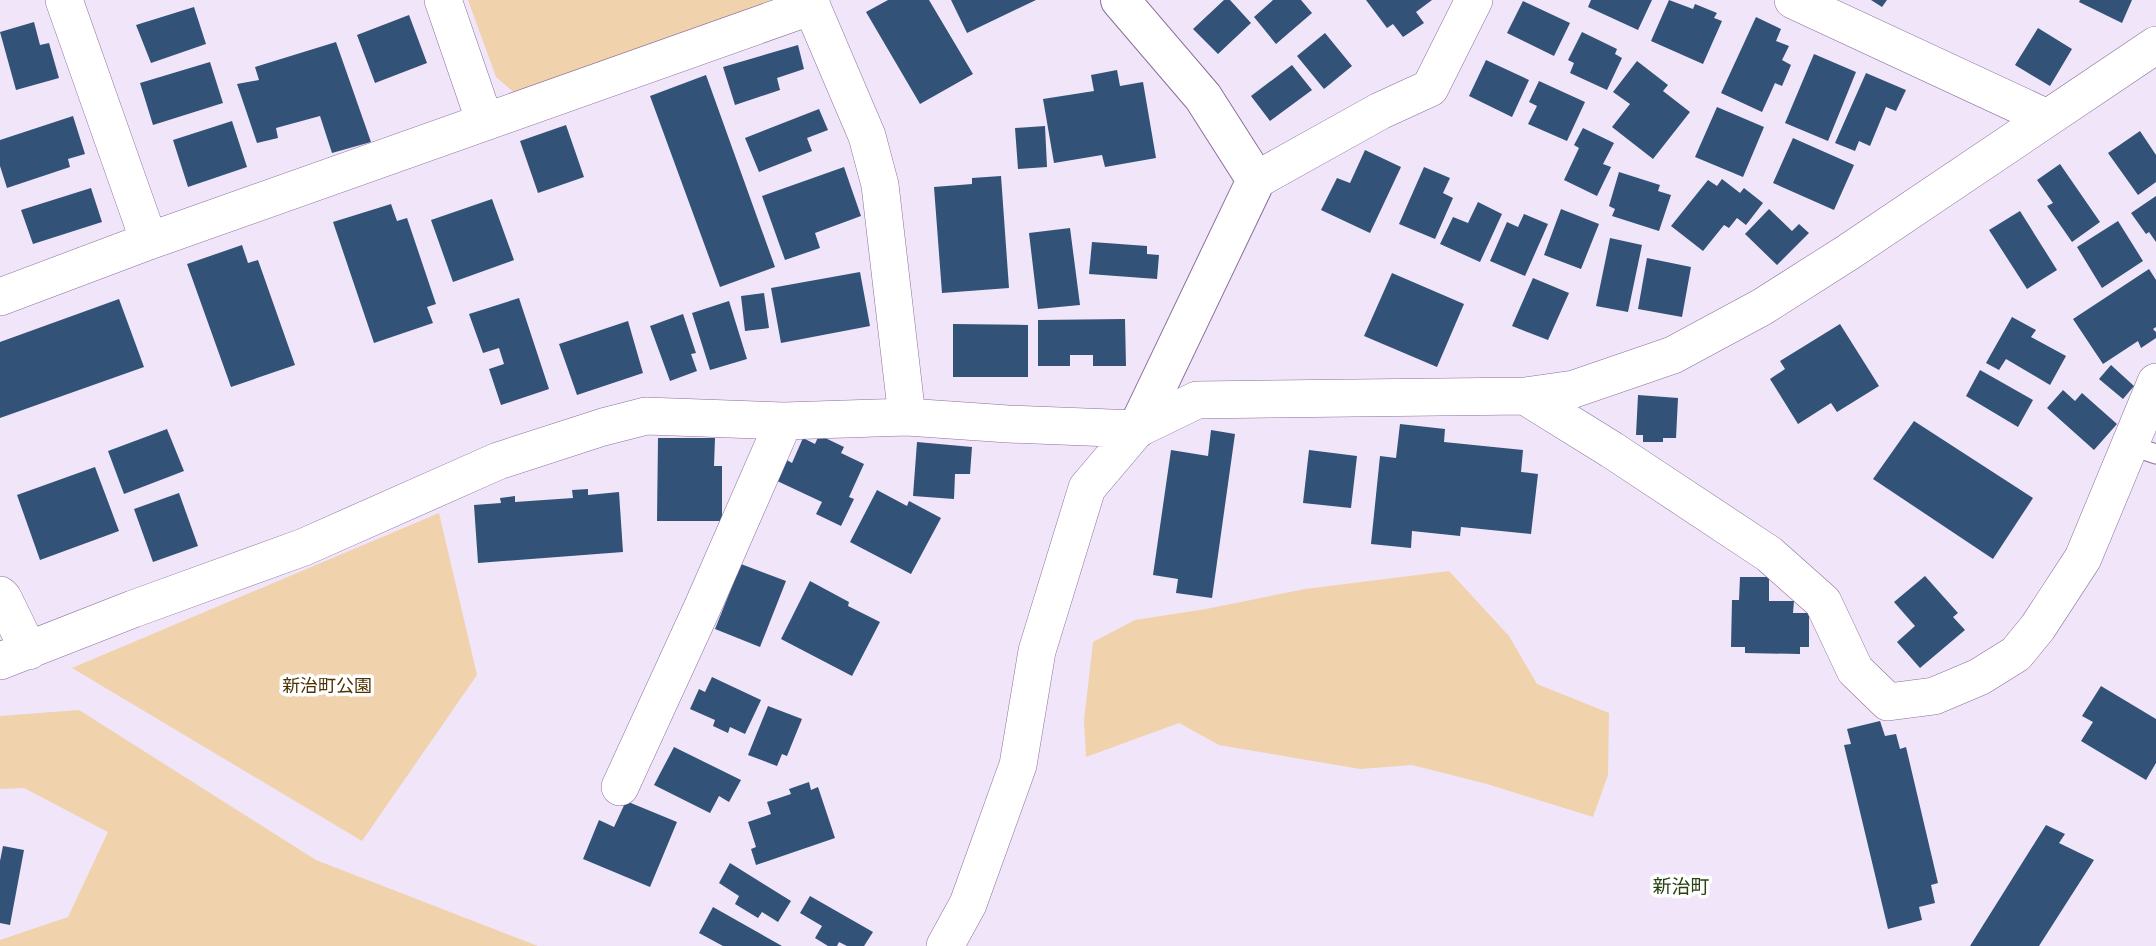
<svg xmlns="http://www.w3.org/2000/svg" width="2156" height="946" font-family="'Public Sans','Noto Sans JP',sans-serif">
	<rect width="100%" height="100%" fill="#f1e5f9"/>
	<!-- green -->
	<path fill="#f0d2ad" d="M468,0H777L516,94L496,77Z
		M439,513L477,675L362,841L72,668Z
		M1449,571L1509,636L1537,684L1609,713L1608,775L1593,817L1487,784L1412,765L1360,769L1219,745L1179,723L1086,757L1084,720L1093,642L1135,620L1206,609L1305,589Z
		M79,710L316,860L538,946H0V940L68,917L108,832L24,788L0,789V716Z"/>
	<!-- building -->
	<path fill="#325277" d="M888,0H929L973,74L920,104L866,12Z
		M951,0H1036L967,33Z
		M1224,0H1230L1251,23L1218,54L1193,29Z
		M1273,0H1301L1312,13L1276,44L1254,17Z
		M1366,0H1432L1416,12L1424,23L1403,37L1393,24L1387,28Z
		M1591,0H1652L1638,30L1588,7Z
		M1669,0L1693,9L1695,4L1717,13L1714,18L1722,21L1703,64L1651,41Z
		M1871,0H1887L1882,7Z
		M2080,0H2132L2122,23L2079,2Z
		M1523,1L1570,23L1554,56L1507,33Z
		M194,7L206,44L151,63L136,25Z
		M409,15L427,63L375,83L357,35Z
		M1756,17L1781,29L1776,41L1789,46L1782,60L1791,65L1782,86L1775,83L1762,112L1721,93Z
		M34,22L40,45L49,43L59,78L16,90L0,32Z
		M2038,28L2072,49L2050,86L2015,65Z
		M1582,32L1617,49L1615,54L1622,58L1607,90L1570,73L1574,63L1568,60Z
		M1325,33L1352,66L1324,89L1297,56Z
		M336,42L371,142L332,153L320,116L276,128L278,138L257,143L237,84L259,80L255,67Z
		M798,45L804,69L777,78L780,90L735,105L723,67Z
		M1814,54L1856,72L1828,141L1785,123Z
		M1486,60L1529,80L1512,117L1469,96Z
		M1637,61L1668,85L1663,91L1690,112L1653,159L1612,127L1630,104L1613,92Z
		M210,62L223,103L153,125L140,83Z
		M1292,65L1312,90L1270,121L1251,96Z
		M1117,70L1120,86L1143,82L1156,158L1105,167L1102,155L1054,163L1043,99L1094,91L1091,75Z
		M1866,73L1906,90L1896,111L1886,107L1870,146L1859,141L1855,151L1835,143Z
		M706,75L775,267L720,287L650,96Z
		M1539,81L1585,102L1567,141L1528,124L1537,106L1529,102Z
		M1717,107L1764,127L1743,177L1695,157Z
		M819,109L828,130L807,138L812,151L759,172L745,138Z
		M73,116L85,154L68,159L70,167L7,188L0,166V140Z
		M232,121L247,167L188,187L173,140Z
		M566,125L584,177L538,193L520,141Z
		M1045,126L1047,167L1018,169L1015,128Z
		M1583,128L1614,143L1603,164L1611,167L1597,196L1564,180L1579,148L1574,145Z
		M2140,131L2156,155V182L2138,195L2108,153Z
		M1793,138L1854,165L1834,210L1773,183Z
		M1365,150L1401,167L1370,233L1321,210L1337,178L1350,183Z
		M2060,164L2100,222L2072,242L2047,206L2053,203L2037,180Z
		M844,167L861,216L815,233L820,248L785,260L762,196Z
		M1424,167L1450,178L1443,193L1453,198L1435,239L1399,224Z
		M1619,172L1660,185L1658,191L1671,195L1659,231L1612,216L1615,209L1609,206Z
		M1001,176L1009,288L942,293L934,187L972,184V178Z
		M1722,179L1740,193L1744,188L1763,203L1746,225L1737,218L1729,228L1724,225L1703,251L1671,226L1708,180L1717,186Z
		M91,188L102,222L33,244L21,210Z
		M2156,196V242L2149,232L2146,234L2131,213Z
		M492,199L514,260L453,282L431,220Z
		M1478,202L1502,214L1480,262L1440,244L1453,217L1468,223Z
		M391,204L397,221L407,218L436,304L427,307L433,323L374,343L333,222Z
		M1561,209L1599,224L1581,269L1544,255Z
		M1769,209L1792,231L1799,224L1809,233L1777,265L1745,234Z
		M2020,211L2057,270L2027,289L1989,230Z
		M1524,214L1548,224L1525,276L1490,261L1507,222L1518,227Z
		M2118,221L2143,261L2102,288L2077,247Z
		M1070,228L1080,305L1038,309L1029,233Z
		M1610,238L1642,245L1628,312L1596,306Z
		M1092,242L1147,246V254L1159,255L1157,279L1089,274Z
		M242,245L248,263L258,260L295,365L231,387L187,264Z
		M1647,258L1691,267L1682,317L1638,309Z
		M2149,269L2156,280V327L2153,329L2156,332V338L2141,348L2138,341L2103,364L2073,319Z
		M860,272L870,326L781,343L771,288Z
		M1392,273L1464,304L1437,367L1364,336Z
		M1533,278L1569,293L1548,340L1512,326Z
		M764,293L769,328L745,331L741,296Z
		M519,298L549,389L501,405L489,369L504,364L499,348L483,353L469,314Z
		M119,299L144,367L0,418V342Z
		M729,301L747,359L710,370L692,313Z
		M683,314L696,353L691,354L697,371L670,381L650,326Z
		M2012,317L2036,330L2031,337L2066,356L2050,385L2006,359L1999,370L1986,363Z
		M1125,319L1126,366H1093V355H1070V366H1038V320Z
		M628,321L643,373L577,395L559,344Z
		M953,324L1028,325V377H953Z
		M1840,324L1879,386L1837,412L1831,403L1798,424L1770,379L1785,369L1780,361Z
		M2111,365L2134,386L2123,399L2099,379Z
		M1980,370L2033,400L2018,427L1966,396Z
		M2063,390L2075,401L2082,393L2117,424L2094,450L2047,408Z
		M1638,395L1678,398L1676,438H1663V442H1643V435H1636Z
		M1914,421L2033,498L1993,559L1873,479Z
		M1400,424L1445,429L1444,442L1523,450L1521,472L1538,474L1531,534L1461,527L1460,536L1412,531L1411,548L1371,544L1380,456L1396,458Z
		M167,429L184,471L124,494L108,451Z
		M1211,430L1235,434L1212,598L1176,593L1178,579L1153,575L1171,450L1208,456Z
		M819,435L844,447L841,453L864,464L849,497L854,499L841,526L816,514L822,502L775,480L785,459L792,463L803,438L815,444Z
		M658,438H715L714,466H722V521H657Z
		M917,442L972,447L970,474H955L954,499L913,496Z
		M1309,450L1357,456L1351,508L1303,503Z
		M95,467L119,531L40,560L17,495Z
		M588,489V495L619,492L623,552L478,563L474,505L501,503L500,498L515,496V502L573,498L572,490Z
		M877,490L907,506L909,501L941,518L911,574L850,542Z
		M179,493L198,546L153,562L134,509Z
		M741,564L786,581L760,647L715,629Z
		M1925,576L1958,613L1953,617L1965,630L1920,668L1897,642L1915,626L1894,602Z
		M1740,577H1769V601H1794L1793,613H1809V647H1800V654L1745,653V647H1731L1732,600H1739Z
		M810,581L849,602L848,606L880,622L852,676L781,639Z
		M712,677L761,700L745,734L730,727L728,733L713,726L715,720L690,709L699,689L705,692Z
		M2101,686L2156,719V763L2146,780L2081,741L2093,722L2082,716Z
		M768,706L802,719L787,756L782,754L777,766L748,755Z
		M1880,721L1885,736L1896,734L1900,749L1906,747L1938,883L1931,885L1935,903L1919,907L1922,920L1888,929L1844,745L1851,744L1847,729Z
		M674,747L741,780L729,802L719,796L710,813L654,785Z
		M809,782L811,790L818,787L835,838L756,865L751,849L756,847L748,822L771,814L767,802L791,794L789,789Z
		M626,801L677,822L650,887L583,859L599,820L614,827Z
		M2046,825L2065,834L2059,843L2094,860L2039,946H1970Z
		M3,846L24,850L10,925L0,923V861Z
		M730,863L791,901L778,922L762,912L758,918L735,904L739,896L719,883Z
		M810,896L873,932L864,946H847L839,942L837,946H828L815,938L822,926L800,913Z
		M713,907L782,946H723L699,933Z"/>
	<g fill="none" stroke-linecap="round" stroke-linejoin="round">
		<defs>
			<path id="service" d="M2129,445L2156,454"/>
			<path id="minor" d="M64,0L149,241
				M443,0L485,122
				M809,0L867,136L880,185L907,417
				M1793,0L2047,118
				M1256,180L1380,111L1430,88L1474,0
				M0,297L149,241L812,6
				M1525,396L1612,450L1769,554L1823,602L1855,670L1888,702L1934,696L1979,677L2016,654L2038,627L2083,558L2156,382
				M0,595L3,598L29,651
				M0,661L133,609L304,547L498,461L603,427L646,416L784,421L907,417L1008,424L1137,429
				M620,787L703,606L784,421
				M945,946L968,904L1018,765L1037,651L1087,488L1137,429L1197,400L1525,396L1574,389L1673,355L1762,307L1847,253L2156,45"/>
			<path id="tertiary" d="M1120,0L1203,97L1256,180L1137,429"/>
		</defs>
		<!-- service casing -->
		<use href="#service" stroke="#8b6f9b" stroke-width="21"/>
		<!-- minor casing -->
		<use href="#minor" stroke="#8b6f9b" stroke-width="38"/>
		<!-- tertiary casing -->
		<use href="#tertiary" stroke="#8b6f9b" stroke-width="40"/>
		<!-- service -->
		<use href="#service" stroke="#fff" stroke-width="19"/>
		<!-- minor -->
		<use href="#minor" stroke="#fff" stroke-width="37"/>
		<!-- tertiary -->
		<use href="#tertiary" stroke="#fff" stroke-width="38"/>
	</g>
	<g text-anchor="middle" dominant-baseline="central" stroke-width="7" stroke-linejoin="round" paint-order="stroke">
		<!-- park labels -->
		<g font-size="18" fill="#4f3101" stroke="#fff">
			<text x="327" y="685">新治町公園</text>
		</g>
		<!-- neighbourhood labels -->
		<g font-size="19" fill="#284111" stroke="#fff">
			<text x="1681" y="886">新治町</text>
		</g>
	</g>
</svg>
